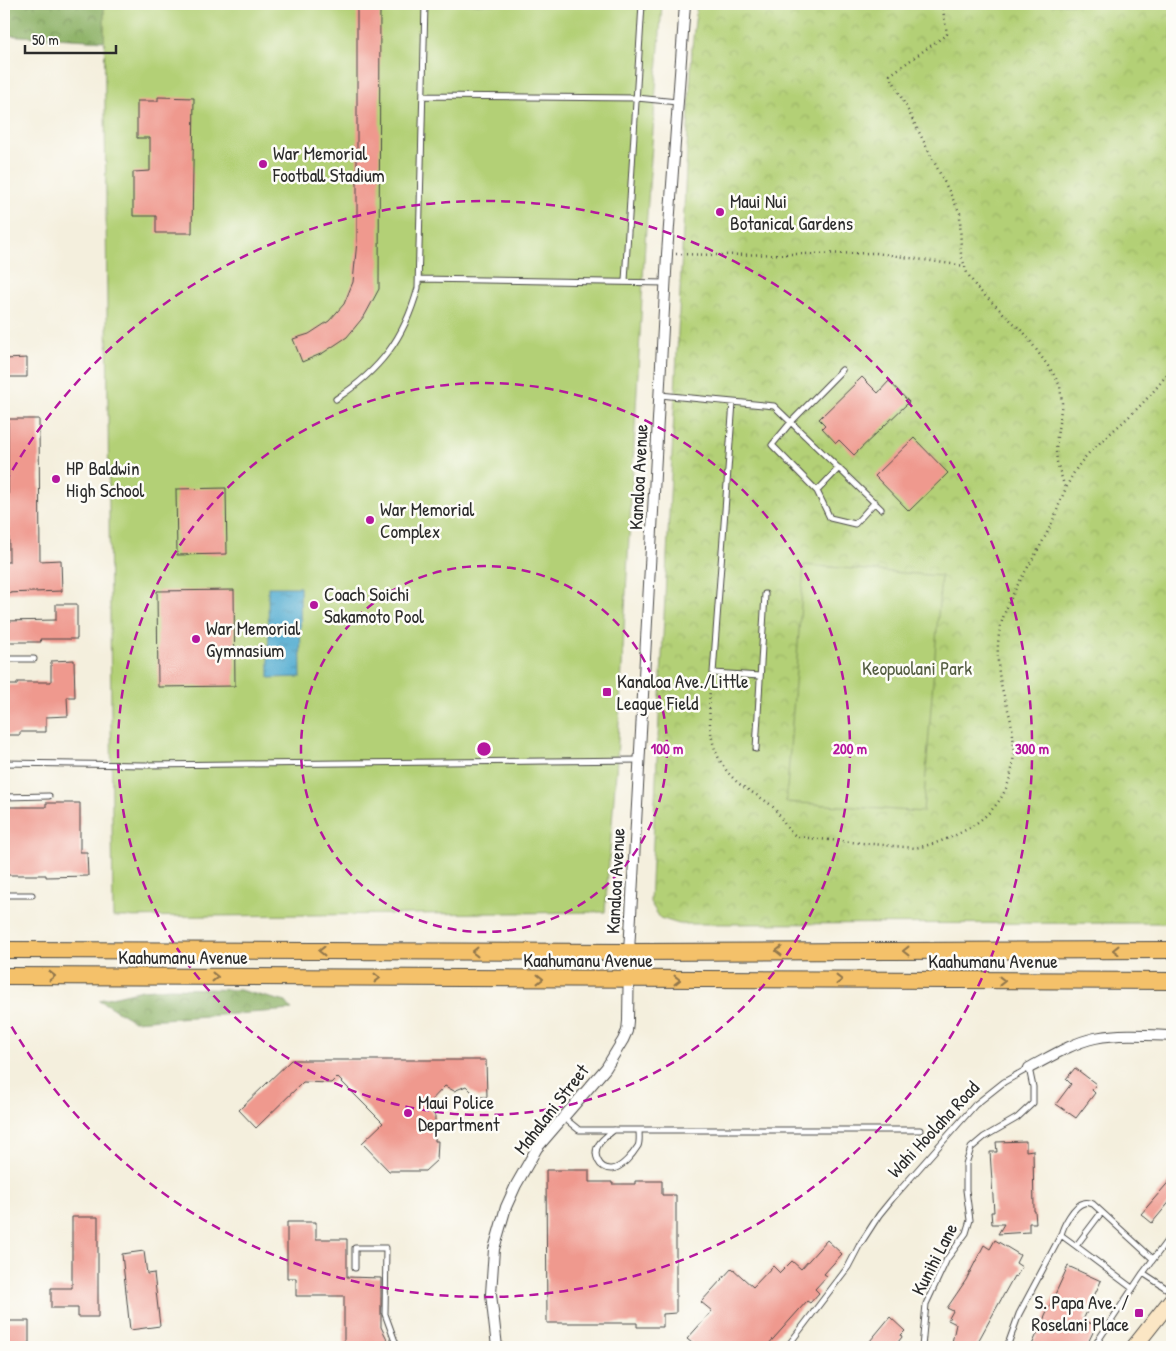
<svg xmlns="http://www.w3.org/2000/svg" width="1176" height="1351" font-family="'Patrick Hand',sans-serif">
	<defs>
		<pattern id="forest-crowns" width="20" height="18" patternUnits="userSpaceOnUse" patternTransform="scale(1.25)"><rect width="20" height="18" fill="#8eb267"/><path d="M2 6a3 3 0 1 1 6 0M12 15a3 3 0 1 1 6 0" fill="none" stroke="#749155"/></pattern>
		<pattern id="park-crowns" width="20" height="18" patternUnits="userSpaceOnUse" patternTransform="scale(1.25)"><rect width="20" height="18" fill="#b3d076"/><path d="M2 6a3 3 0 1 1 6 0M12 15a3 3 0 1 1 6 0" fill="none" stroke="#9ab366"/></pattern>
		<pattern id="water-ripples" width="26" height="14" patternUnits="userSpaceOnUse" patternTransform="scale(1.25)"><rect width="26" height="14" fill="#54add1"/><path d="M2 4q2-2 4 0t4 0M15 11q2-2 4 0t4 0" fill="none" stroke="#468daa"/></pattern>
	</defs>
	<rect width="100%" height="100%" fill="#fdfcf7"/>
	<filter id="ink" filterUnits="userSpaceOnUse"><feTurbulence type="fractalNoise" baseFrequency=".02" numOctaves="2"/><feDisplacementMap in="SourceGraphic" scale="10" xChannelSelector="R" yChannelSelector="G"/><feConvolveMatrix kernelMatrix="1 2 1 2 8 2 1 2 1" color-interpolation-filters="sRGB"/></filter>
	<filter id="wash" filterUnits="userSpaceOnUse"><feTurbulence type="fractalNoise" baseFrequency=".0096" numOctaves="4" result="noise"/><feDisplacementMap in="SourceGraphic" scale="20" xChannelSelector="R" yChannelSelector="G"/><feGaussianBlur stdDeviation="1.12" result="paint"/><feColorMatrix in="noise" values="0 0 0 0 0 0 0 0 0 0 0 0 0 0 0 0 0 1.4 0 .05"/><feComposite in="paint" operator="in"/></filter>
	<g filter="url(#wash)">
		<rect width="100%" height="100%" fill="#f4efdd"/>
		<!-- forest -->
		<path fill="url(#forest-crowns)" stroke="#5c6e49" d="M4,4H104L105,41L4,35Z
			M170,988L239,990L286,1002L292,1010L134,1021L99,1000L142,990Z"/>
		<!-- park -->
		<path fill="url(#park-crowns)" stroke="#6f7e50" d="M697,4H1172V923L679,924L660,918L650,902L692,47Z"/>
		<!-- pitch -->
		<path fill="#b3d076" stroke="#6f7e50" d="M104,4H662L645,243L617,759L605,912L113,917Z
			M804,565L941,576L923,812L786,802Z"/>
		<!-- water -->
		<path fill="url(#water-ripples)" stroke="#406c7e" d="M268,587H300L301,677L269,678Z"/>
		<g id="blocks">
			<!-- building -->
			<path fill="#ef998e" d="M357,4H380L379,289L365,315L347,337L323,353L302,362L293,339L309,334L329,321L344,304L353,282L357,241Z
				M158,97L194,98L192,233H156V216H133V172L150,171V138H137V101H158Z
				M27,358V377H4V359Z
				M862,377L878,393L889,381L909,402L854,455L839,440L836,443L822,428L825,425L819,419Z
				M8,419H39L40,561L61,560L62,591L6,593L5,562H9Z
				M914,438L948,473L909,511L875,476Z
				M226,488L227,554L177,555L176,489Z
				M234,590L235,686L158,687L157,591Z
				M56,604H77V639H40L41,642H4V621L56,620Z
				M74,660L75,697H67L68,716L46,717V732H20V735H4V685H17V682H51V661Z
				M46,803H80V852H87L88,876L46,877V875H4V807H46Z
				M291,1060H486L487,1097H477L466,1086L454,1091L445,1086L426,1106L435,1116V1141H438L437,1160L425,1171H389L362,1143L383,1123L337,1077L331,1083L303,1082L256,1128L239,1110Z
				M1075,1068L1096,1084L1092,1090L1095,1093L1076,1118L1056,1104L1071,1084L1066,1079Z
				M1026,1141V1151L1033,1150L1034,1211H1035L1036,1223H1029V1232L998,1234L1004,1224H992L991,1212H994L990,1152H997L996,1142Z
				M546,1170H589V1182H612V1184H635V1181H662V1195H676V1313L663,1314V1327H637V1323H547Z
				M1172,1178V1199L1152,1223L1141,1214Z
				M72,1217H98V1317H78V1308H51V1288H72Z
				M287,1222H316V1239H347V1277L381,1278V1327L391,1347H344V1296H296V1278H287Z
				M827,1240L842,1254L824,1274L827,1276L815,1289L819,1293L810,1303L807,1301L766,1347H697L687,1339L712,1311L701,1302L732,1268L753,1287L773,1266L780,1273L792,1261L801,1269Z
				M995,1240L1020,1255L1016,1263L1022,1267L1016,1277L1014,1276L975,1347H951L956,1324L948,1320L953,1311L947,1308L966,1280L984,1245L990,1249Z
				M144,1251L147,1274L154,1273L160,1326L130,1330L122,1254Z
				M1068,1266L1101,1281L1083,1320L1096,1326L1086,1347H1031Z
				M890,1317L905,1331L901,1335L902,1337L895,1346L891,1343L887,1347H865Z
				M4,1321H29V1347H4Z"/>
		</g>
	</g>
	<g filter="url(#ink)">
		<use href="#blocks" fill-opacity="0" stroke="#494846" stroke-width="1"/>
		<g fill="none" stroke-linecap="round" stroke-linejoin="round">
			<defs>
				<path id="lane" d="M423,96L637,98L677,102
					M419,279L666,283
					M625,281L642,4
					M660,395L774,406L881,509
					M336,399C380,370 404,339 418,288L425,4
					M733,402L713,673L760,676
					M839,468L817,491L772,445L791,422L842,370
					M817,491L830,518L855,524L875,502
					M4,659H34
					M756,749L765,594
					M4,763L144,765L640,760
					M4,797L49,796
					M4,895H32
					M563,1117L579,1130H920
					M614,1130C609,1134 602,1139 599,1144C592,1154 599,1170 612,1169C622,1168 633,1154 638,1146C640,1142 639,1135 639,1130
					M1061,1235L1076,1246L1101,1213
					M1076,1246L1132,1288
					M355,1268V1248H386L385,1314L397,1347
					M1143,1273L1172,1234
					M1095,1345L1143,1273L1172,1292
					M787,1347L848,1267L859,1246L879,1215L892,1199L975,1105L1004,1082L1029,1068L1033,1087V1103L1017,1118L984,1137L971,1148L966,1164V1190L970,1220L966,1233L947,1259L926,1304L922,1347
					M1007,1347L1019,1314L1061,1235C1063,1226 1074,1205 1084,1203C1086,1202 1091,1203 1093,1204L1153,1259"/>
				<path id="street" d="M1029,1068C1050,1057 1072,1043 1095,1038C1120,1033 1147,1035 1172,1036
					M497,1347L491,1294L494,1249L506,1207L516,1185L537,1148L606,1068L623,1040L627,1031L628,1021L629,952L667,254L685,4"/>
				<path id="secondary" d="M1134,1347L1172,1299"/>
				<path id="primary" d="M4,950L629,952L1172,950
					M4,976L1172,981"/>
			</defs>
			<!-- lane casing -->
			<use href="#lane" stroke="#494846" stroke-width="7"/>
			<!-- street casing -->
			<use href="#street" stroke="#494846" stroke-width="12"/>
			<!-- secondary casing -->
			<use href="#secondary" stroke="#494846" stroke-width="17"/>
			<!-- primary casing -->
			<use href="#primary" stroke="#494846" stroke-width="18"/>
			<!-- path -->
			<path stroke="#494846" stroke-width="2.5" stroke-dasharray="1 4" stroke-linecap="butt" d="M942,4L947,34L890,75L960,213L961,255L967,273L977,288L1025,334L1053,373L1060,386L1062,403L1057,436L1056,451L1057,462L1065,488
				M676,254L717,255L876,253L965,266
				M710,683C709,719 706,753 736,781C746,790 760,796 771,805C782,815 784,830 798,837L915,848C947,842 983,826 1001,798C1016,774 1016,743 1010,717C1006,702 1001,688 999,673C997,656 997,637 1002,621C1011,591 1031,564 1045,537C1058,513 1063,487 1079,465C1088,452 1102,441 1114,430C1136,411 1156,391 1172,367"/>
			<!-- lane -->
			<use href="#lane" stroke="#fff" stroke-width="5"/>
			<!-- street -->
			<use href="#street" stroke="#fff" stroke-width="10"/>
			<!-- secondary -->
			<use href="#secondary" stroke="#fbe6c4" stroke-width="15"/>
			<!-- primary -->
			<use href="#primary" stroke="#f4c16b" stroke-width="16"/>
		</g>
		<!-- one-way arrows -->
		<defs><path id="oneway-chevron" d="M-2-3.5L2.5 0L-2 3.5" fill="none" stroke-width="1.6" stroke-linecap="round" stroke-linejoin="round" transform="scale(1.25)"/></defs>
		<g stroke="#90764b">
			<use href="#oneway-chevron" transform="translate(1116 950) rotate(180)"/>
			<use href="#oneway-chevron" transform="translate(322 951) rotate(-180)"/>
			<use href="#oneway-chevron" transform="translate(779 951) rotate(180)"/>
			<use href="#oneway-chevron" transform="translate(906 951) rotate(180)"/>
			<use href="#oneway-chevron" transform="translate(475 952) rotate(-180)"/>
			<use href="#oneway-chevron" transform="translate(52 976)"/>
			<use href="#oneway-chevron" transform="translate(215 977)"/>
			<use href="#oneway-chevron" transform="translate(377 978)"/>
			<use href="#oneway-chevron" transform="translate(540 979)"/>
			<use href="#oneway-chevron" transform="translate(677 980)"/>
			<use href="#oneway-chevron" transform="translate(839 980)"/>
			<use href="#oneway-chevron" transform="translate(1002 981)"/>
		</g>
	</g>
	<!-- distance rings -->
	<g fill="none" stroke="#b5179e" stroke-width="2.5" stroke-dasharray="9 6">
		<circle cx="484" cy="749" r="183"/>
		<circle cx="484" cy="749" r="366"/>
		<path d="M5 483A548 548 0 1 1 5 1015"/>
	</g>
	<!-- markers -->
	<g fill="#b5179e" stroke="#fdfcf7" stroke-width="2">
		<circle cx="263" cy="164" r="5"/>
		<circle cx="720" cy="212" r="5"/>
		<circle cx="56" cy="479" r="5"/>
		<circle cx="370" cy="520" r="5"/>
		<circle cx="314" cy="605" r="5"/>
		<circle cx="196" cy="639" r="5"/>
		<rect x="602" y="687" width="10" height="10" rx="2.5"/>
		<circle cx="408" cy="1113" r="5"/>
		<rect x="1134" y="1308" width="10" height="10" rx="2.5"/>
	</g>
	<g text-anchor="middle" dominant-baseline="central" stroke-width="5" stroke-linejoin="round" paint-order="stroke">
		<!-- poi labels -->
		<g font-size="19" fill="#2b2b2b" stroke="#fdfcf7" text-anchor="start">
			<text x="273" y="153">War Memorial<tspan x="273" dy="22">Football Stadium</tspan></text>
			<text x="730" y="201">Maui Nui<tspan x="730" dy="22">Botanical Gardens</tspan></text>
			<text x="66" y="468">HP Baldwin<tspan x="66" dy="22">High School</tspan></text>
			<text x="380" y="509">War Memorial<tspan x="380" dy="22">Complex</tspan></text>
			<text x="324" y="594">Coach Soichi<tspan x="324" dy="22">Sakamoto Pool</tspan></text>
			<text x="206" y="628">War Memorial<tspan x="206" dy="22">Gymnasium</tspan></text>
			<text x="617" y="681">Kanaloa Ave./Little<tspan x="617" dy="22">League Field</tspan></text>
			<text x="418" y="1102">Maui Police<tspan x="418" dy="22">Department</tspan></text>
			<text x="1129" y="1302" text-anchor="end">S. Papa Ave. /<tspan x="1129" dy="22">Roselani Place</tspan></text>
		</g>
		<!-- street labels -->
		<g font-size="19" fill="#2b2b2b" stroke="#fdfcf7">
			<text transform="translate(638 477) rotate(-87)">Kanaloa Avenue</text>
			<text transform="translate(615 881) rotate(-87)">Kanaloa Avenue</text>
			<text x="183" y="957">Kaahumanu Avenue</text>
			<text x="588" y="960">Kaahumanu Avenue</text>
			<text x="993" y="961">Kaahumanu Avenue</text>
			<text transform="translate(551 1109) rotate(-52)">Mahalani Street</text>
			<text transform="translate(933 1129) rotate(-47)">Wahi Hoolaha Road</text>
			<text transform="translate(934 1259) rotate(-63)">Kunihi Lane</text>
		</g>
		<!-- park labels -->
		<g font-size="19" fill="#545d42" stroke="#fdfcf7">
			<text x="917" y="668">Keopuolani Park</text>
		</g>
	</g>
	<circle cx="484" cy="749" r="8" fill="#b5179e" stroke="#fdfcf7" stroke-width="2.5"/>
	<g font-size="15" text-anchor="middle" font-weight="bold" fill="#b5179e" stroke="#fdfcf7" stroke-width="5" stroke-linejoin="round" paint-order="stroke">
		<text x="667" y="754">100 m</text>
		<text x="850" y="754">200 m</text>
		<text x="1032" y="754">300 m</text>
	</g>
	<!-- margin -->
	<rect width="1176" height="1351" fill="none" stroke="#fdfcf7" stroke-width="20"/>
	<!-- scale -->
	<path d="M25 45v8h91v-8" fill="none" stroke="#2b2b2b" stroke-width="2.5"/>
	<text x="32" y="45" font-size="15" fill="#2b2b2b" stroke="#fdfcf7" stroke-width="4" paint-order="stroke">50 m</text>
</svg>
